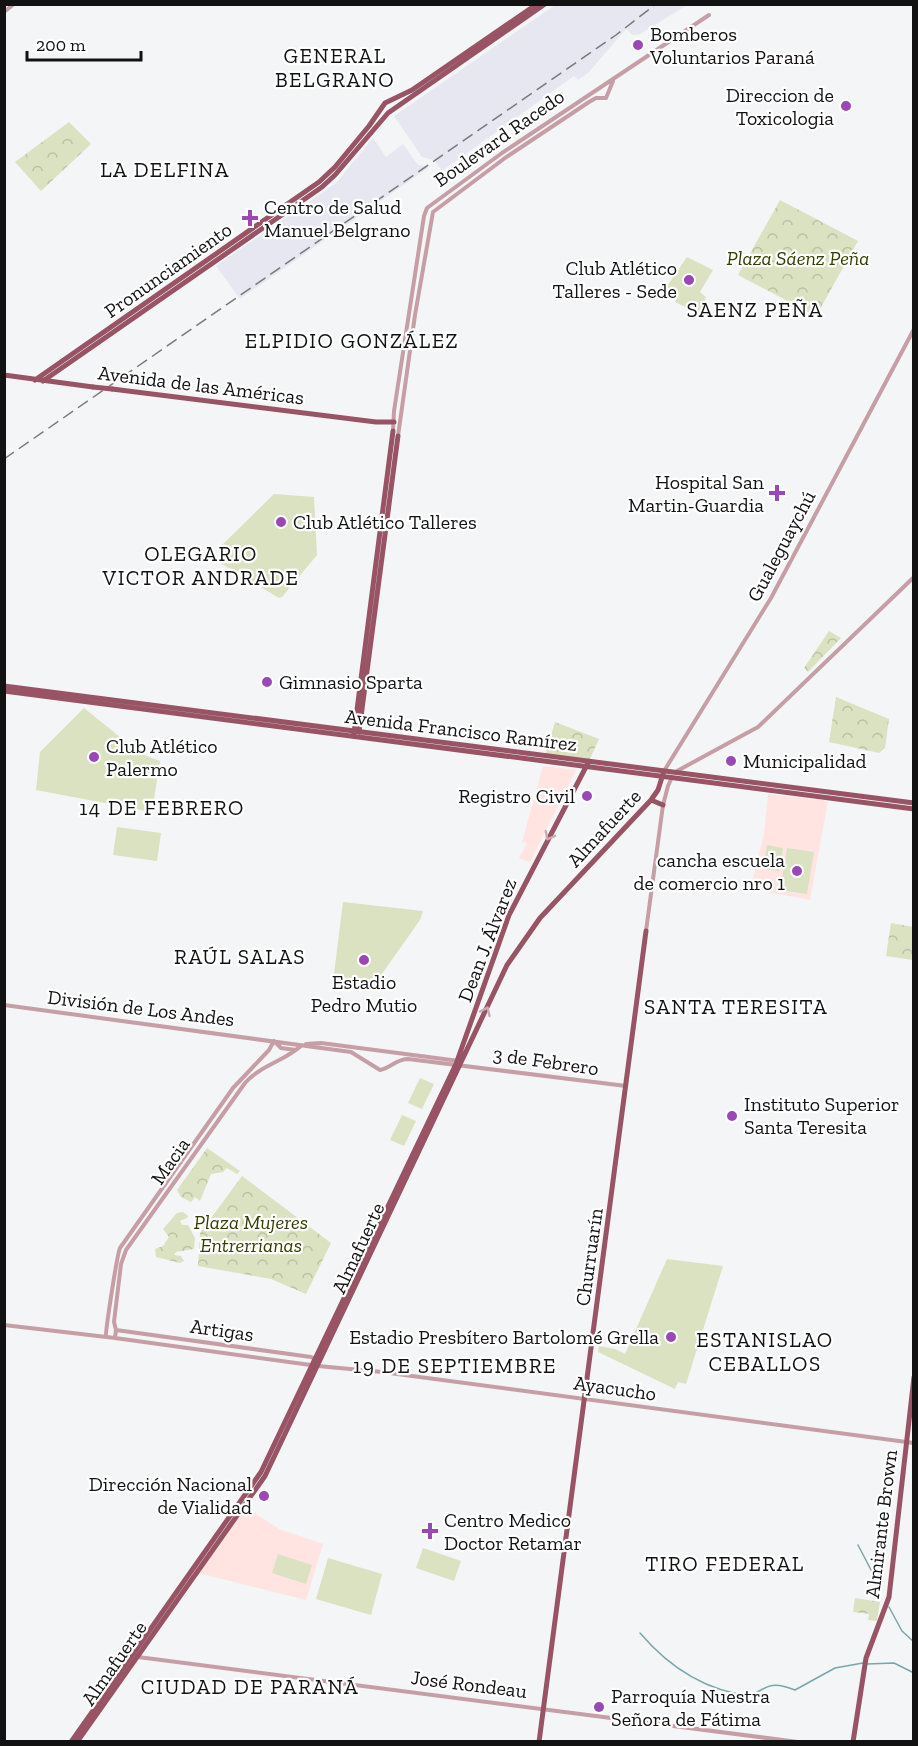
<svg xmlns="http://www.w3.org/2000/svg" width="918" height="1746" font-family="'Zilla Slab',serif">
	<defs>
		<pattern id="forest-crowns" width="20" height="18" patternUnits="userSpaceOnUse" patternTransform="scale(1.5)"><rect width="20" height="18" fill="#dae2c1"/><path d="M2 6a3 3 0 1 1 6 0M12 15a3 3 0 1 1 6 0" fill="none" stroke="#bac1a5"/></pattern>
	</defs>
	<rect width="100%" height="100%" fill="#f4f5f7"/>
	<!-- education -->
	<path fill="#ffe4e2" d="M543,766L576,770L530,862L519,858L527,843L522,842Z
		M768,794L828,801L810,900L752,889L751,887L764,834Z
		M244,1506L279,1529L323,1544L306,1600L198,1573Z"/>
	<!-- built -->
	<path fill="#e6e7f1" d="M555,5H687L640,34L633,35L626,29L588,73L578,80L574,76L442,171L434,160L422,157L394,116Z
		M373,138L386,157L403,144L418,165L426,166L428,168L240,299L216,266L336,183Z"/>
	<!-- grass -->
	<path fill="#dae2c1" d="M687,257L713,270L700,292L706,297L699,314L675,302L678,296L665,289Z
		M274,494L314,497L317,555L282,597L279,598L222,564L221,546Z
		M84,708L136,750V752L160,761L152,812L36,790L40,752Z
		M117,827L161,833L157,861L113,855Z
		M767,845L783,848L779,871L763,869Z
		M787,848L814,852L807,894L780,890Z
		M343,902L423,911L420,920L379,978L378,987L333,982Z
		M420,1078L434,1084L422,1109L408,1103Z
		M402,1115L416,1121L404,1146L390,1140Z
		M667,1259L723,1266L686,1384L678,1382L675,1389L598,1352L599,1346L615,1349L625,1354Z
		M423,1548L461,1561L454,1581L416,1568Z
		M278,1554L312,1565L306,1584L272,1573Z
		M328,1558L382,1574L371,1615L316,1599Z"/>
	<!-- forest -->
	<path fill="url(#forest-crowns)" d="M69,122L91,144L41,191L15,162Z
		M780,200L858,241L816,316L738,275Z
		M829,631L841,638L808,672L804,668Z
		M836,697L889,719L885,748L879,753L829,742Z
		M555,722L599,739L589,761L545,756Z
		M891,923L913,927V960L886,956Z
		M207,1148L240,1171L237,1174L227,1168L223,1172L211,1174L200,1201L195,1197L191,1202L181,1197L177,1190Z
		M242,1176L331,1243L306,1294L271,1279L198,1266L200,1233Z
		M183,1212L188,1216L187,1218L180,1221L182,1225H188L195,1238L194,1249L176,1252L174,1255L181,1256L184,1261L180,1263L156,1257L155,1249L163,1246L169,1237L163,1229L177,1213Z
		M855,1598L880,1602L877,1621L868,1620L869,1614L853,1612Z"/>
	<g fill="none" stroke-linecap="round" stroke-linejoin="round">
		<!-- stream -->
		<path stroke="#79a6aa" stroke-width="1.5" d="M858,1545L881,1589
			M889,1607L902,1631L914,1642
			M640,1633C669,1667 706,1691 751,1696C769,1684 775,1682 795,1690L835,1668L863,1663
			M867,1664L894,1663L914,1673"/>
		<!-- minor -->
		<path stroke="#c69ea5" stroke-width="4" d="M4,12L14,4
			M393,431L394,411L424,216L427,208L502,153L709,15
			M398,436L415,315L433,212L505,158L589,102L596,98H606L613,81
			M664,771L771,598L914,329
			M677,771L758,727L914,577
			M646,931L663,805L668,786L672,777
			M4,1005L351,1052L380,1070C390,1068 397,1059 408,1059L626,1086
			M274,1041L281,1048L296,1050
			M306,1044L321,1043L459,1061
			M4,1325L115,1338L116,1330L114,1322L121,1264L126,1250L245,1083C261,1065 285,1061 302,1045
			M116,1330L311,1357L317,1360
			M106,1337C105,1333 117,1255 120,1248L233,1088L269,1050L274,1041
			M115,1338L318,1366L382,1372L914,1443
			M138,1657L798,1742"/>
		<!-- major -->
		<path stroke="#985464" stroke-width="5" d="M4,375L93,387
			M35,380L319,182L335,167L369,126L385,103L412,90L537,4
			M43,381L322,187L335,175L388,113L545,4
			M112,389L376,422H394
			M4,686L914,803
			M4,691L914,809
			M359,732L398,436
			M354,733L393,431
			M651,800L663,805
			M71,1742L261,1472L456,1064L509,915L589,761
			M77,1742L265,1476L507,965L540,918L651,800L658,790L664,771
			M539,1742L646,931
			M853,1742L866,1658L889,1597L914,1377"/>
		<!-- rail -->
		<path stroke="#79797b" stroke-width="1.5" stroke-dasharray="12 6" stroke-linecap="butt" d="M4,459L616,35L656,4"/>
		<!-- major-bridge -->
		<path stroke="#985464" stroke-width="5" d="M93,387L112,389"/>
	</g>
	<!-- one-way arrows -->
	<defs><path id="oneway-chevron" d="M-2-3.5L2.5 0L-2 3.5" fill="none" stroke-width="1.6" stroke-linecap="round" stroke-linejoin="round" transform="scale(1.5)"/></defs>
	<g stroke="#ccaab2">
		<use href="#oneway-chevron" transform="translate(549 836) rotate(118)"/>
		<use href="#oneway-chevron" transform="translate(486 1011) rotate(-65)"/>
	</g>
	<!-- markers -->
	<g fill="#9a48b7" stroke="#fff" stroke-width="2">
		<circle cx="638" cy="45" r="6"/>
		<circle cx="846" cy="106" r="6"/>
		<path d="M247 209h6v6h6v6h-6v6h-6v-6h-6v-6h6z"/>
		<circle cx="689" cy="280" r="6"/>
		<path d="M774 484h6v6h6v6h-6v6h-6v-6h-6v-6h6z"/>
		<circle cx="281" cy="522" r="6"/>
		<circle cx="267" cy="682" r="6"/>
		<circle cx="94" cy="757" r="6"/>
		<circle cx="731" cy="761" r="6"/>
		<circle cx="587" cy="796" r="6"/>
		<circle cx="797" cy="871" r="6"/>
		<circle cx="364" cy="960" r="6"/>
		<circle cx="732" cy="1116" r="6"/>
		<circle cx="671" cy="1337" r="6"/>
		<circle cx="264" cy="1496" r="6"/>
		<path d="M427 1522h6v6h6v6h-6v6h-6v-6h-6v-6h6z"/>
		<circle cx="599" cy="1707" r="6"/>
	</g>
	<g text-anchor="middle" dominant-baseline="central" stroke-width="4.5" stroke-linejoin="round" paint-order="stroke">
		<!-- poi labels -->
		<g font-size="20" fill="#121213" stroke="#fff" text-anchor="start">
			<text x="650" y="34">Bomberos<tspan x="650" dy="23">Voluntarios Paraná</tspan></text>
			<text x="834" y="95" text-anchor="end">Direccion de<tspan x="834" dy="23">Toxicologia</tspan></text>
			<text x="264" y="207">Centro de Salud<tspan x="264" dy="23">Manuel Belgrano</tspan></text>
			<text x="677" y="268" text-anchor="end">Club Atlético<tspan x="677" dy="23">Talleres - Sede</tspan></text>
			<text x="764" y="482" text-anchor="end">Hospital San<tspan x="764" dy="23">Martin-Guardia</tspan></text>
			<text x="293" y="522">Club Atlético Talleres</text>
			<text x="279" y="682">Gimnasio Sparta</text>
			<text x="106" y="746">Club Atlético<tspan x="106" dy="23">Palermo</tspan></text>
			<text x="743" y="761">Municipalidad</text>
			<text x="575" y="796" text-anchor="end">Registro Civil</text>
			<text x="785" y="860" text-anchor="end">cancha escuela<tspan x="785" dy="23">de comercio nro 1</tspan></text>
			<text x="364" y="982" text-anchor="middle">Estadio<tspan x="364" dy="23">Pedro Mutio</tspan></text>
			<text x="744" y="1104">Instituto Superior<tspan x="744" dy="23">Santa Teresita</tspan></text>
			<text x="659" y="1337" text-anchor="end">Estadio Presbítero Bartolomé Grella</text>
			<text x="252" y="1484" text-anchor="end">Dirección Nacional<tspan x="252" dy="23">de Vialidad</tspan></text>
			<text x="444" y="1520">Centro Medico<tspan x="444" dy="23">Doctor Retamar</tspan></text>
			<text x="611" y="1696">Parroquía Nuestra<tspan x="611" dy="23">Señora de Fátima</tspan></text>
		</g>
		<!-- street labels -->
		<g font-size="20" fill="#121213" stroke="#fff">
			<text transform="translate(499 138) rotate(-35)">Boulevard Racedo</text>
			<text transform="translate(168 270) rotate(-35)">Pronunciamiento</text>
			<text transform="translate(201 385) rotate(7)">Avenida de las Américas</text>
			<text transform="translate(781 546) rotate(-62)">Gualeguaychú</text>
			<text transform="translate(461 730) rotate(7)">Avenida Francisco Ramírez</text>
			<text transform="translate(604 828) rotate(-47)">Almafuerte</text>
			<text transform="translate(487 940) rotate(-69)">Dean J. Álvarez</text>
			<text transform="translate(141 1008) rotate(7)">División de Los Andes</text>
			<text transform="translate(546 1061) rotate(8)">3 de Febrero</text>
			<text transform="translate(170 1161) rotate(-55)">Macia</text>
			<text transform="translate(358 1248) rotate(-65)">Almafuerte</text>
			<text transform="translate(589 1257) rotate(-82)">Churruarín</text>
			<text transform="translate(222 1330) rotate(8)">Artigas</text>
			<text transform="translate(615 1388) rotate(8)">Ayacucho</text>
			<text transform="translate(881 1524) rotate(-83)">Almirante Brown</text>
			<text transform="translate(114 1663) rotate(-55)">Almafuerte</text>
			<text transform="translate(469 1684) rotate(7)">José Rondeau</text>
		</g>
		<!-- park labels -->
		<g font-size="20" font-style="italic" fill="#343d01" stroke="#fff">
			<text x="798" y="258">Plaza Sáenz Peña</text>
			<text x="251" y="1222">Plaza Mujeres<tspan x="251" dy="23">Entrerrianas</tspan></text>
		</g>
		<!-- neighbourhood labels -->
		<g font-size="21" letter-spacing="1.5" fill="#121213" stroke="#fff">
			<text x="335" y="55">GENERAL<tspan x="335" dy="24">BELGRANO</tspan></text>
			<text x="165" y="169">LA DELFINA</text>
			<text x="755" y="309">SAENZ PEÑA</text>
			<text x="352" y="340">ELPIDIO GONZÁLEZ</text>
			<text x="201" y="553">OLEGARIO<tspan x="201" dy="24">VICTOR ANDRADE</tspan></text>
			<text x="162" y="807">14 DE FEBRERO</text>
			<text x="240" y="956">RAÚL SALAS</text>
			<text x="736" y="1006">SANTA TERESITA</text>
			<text x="765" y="1339">ESTANISLAO<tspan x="765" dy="24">CEBALLOS</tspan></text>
			<text x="455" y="1365">19 DE SEPTIEMBRE</text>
			<text x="725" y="1563">TIRO FEDERAL</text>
			<text x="250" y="1686">CIUDAD DE PARANÁ</text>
		</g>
	</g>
	<!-- border -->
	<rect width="918" height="1746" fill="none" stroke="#121213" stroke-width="12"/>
	<!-- scale -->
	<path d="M27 51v9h114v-9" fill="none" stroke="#121213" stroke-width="3"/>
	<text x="36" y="51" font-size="18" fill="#121213" stroke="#ffffff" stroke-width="4.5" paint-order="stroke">200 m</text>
</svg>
